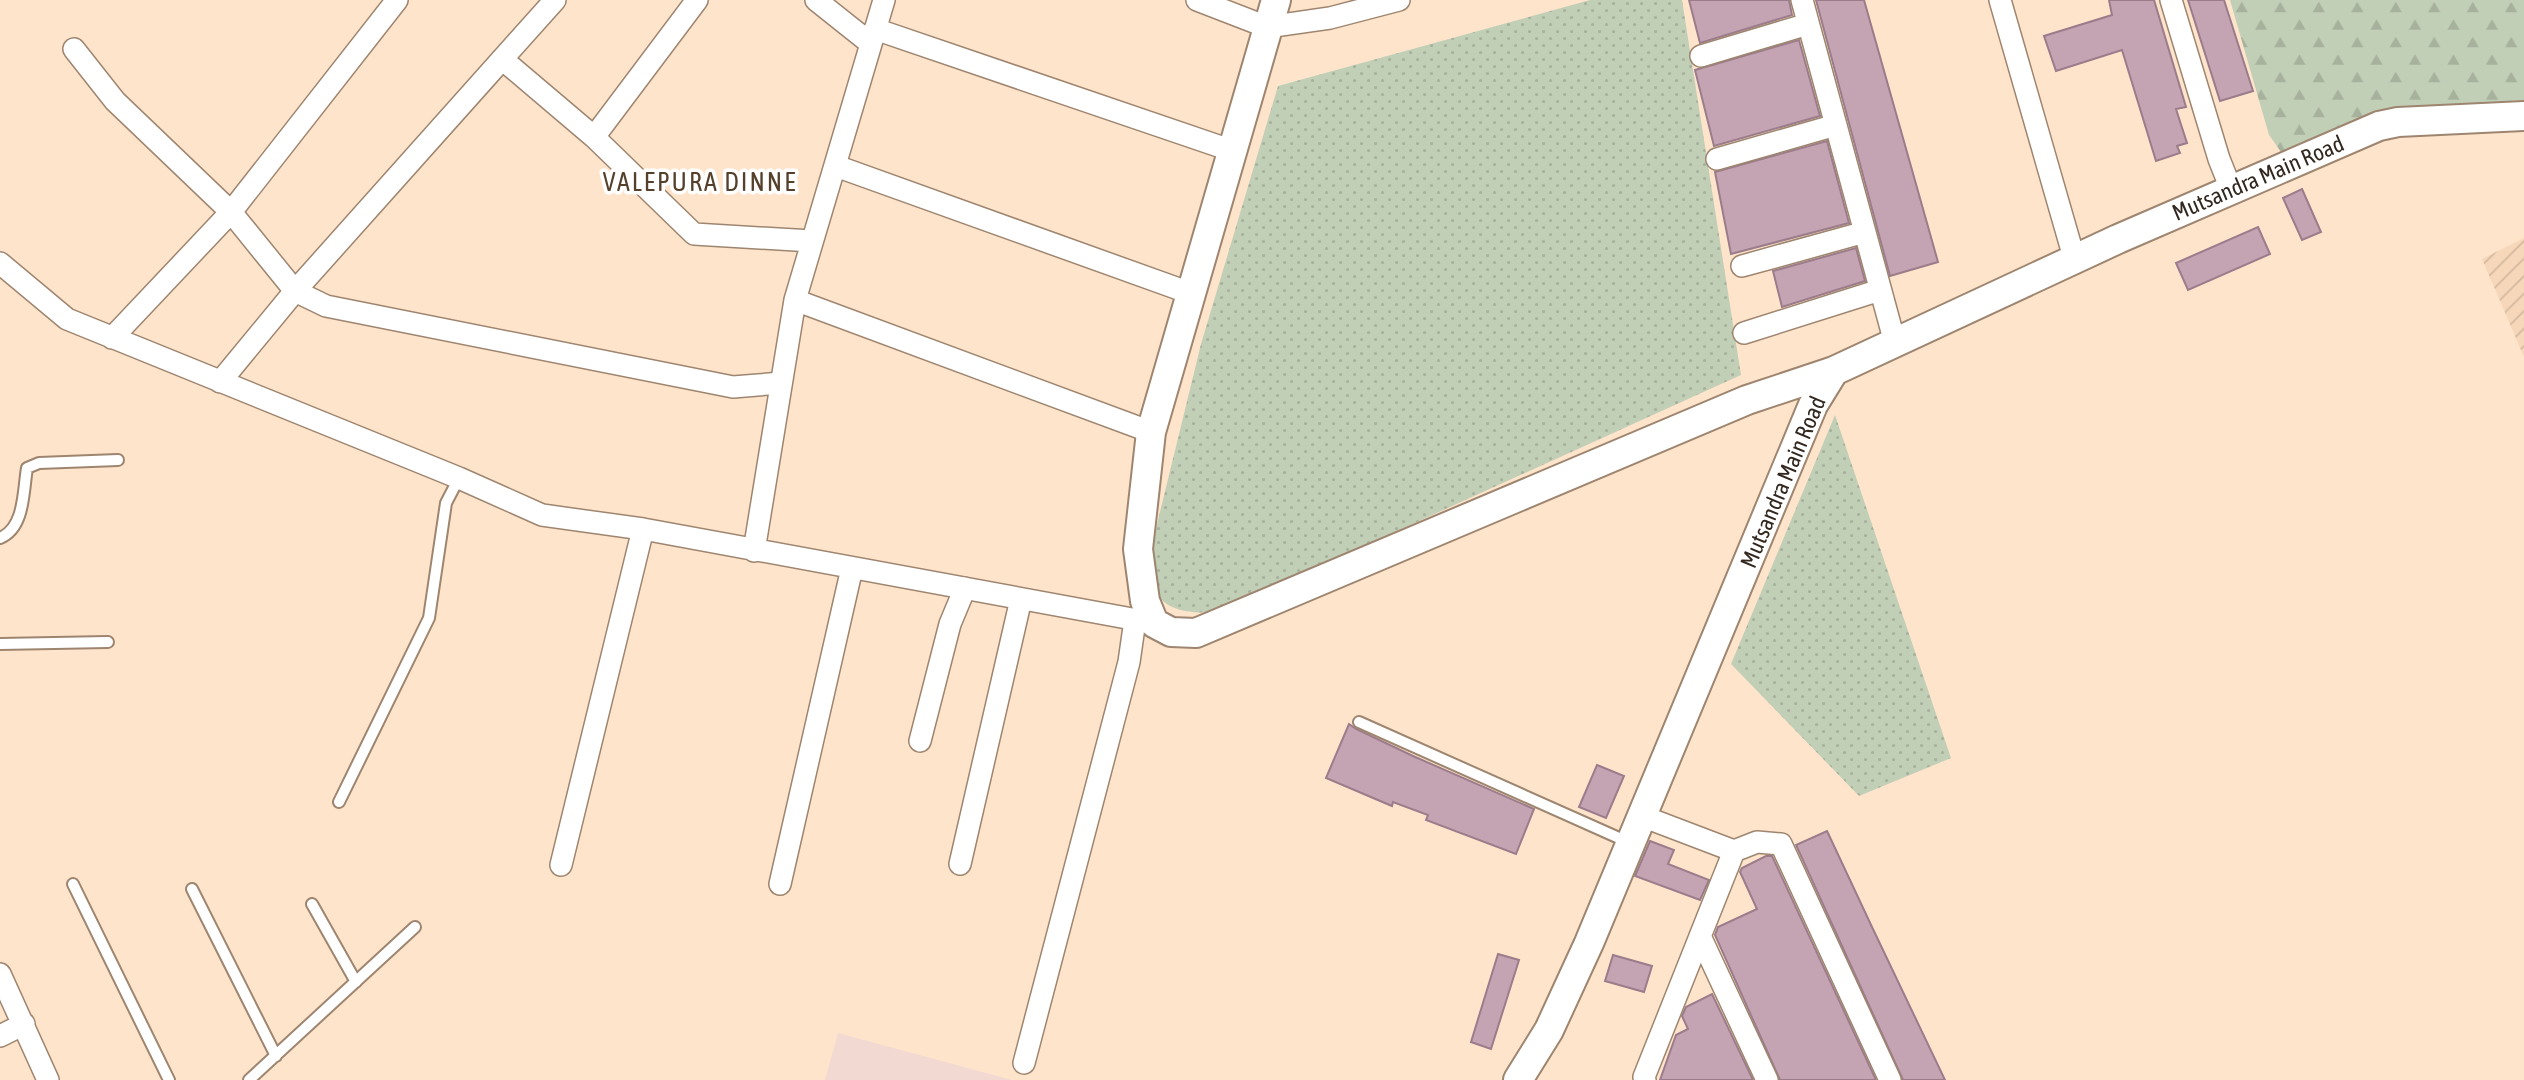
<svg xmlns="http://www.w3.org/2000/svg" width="2524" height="1080" font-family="'Asap Condensed',sans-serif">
	<defs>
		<pattern id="industrial-furrows" width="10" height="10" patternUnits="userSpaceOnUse" patternTransform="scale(1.75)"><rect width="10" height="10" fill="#f7d7ba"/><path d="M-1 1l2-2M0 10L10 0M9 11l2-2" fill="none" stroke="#d4b99f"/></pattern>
		<pattern id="grass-dots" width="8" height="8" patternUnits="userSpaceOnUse" patternTransform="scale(1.75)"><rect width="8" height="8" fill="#c2cfb7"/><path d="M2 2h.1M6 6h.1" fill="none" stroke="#a7b29d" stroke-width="1.8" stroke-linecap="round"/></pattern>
		<pattern id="forest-firs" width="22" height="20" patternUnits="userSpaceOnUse" patternTransform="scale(1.75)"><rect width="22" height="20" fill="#c2cfb7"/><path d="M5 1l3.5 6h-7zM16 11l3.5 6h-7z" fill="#a7b29d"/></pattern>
	</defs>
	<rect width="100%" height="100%" fill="#ffe4cc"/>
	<!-- industrial -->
	<path fill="url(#industrial-furrows)" d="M2524,238V357L2482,259Z"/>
	<!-- education -->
	<path fill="#f2d9d1" d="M838,1033L1012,1080H825Z"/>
	<!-- grass -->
	<path fill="url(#grass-dots)" d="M1590,0H1682L1741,375L1223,610C1201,615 1167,614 1155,591C1151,581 1151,567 1149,557L1201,344L1278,86Z
		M1835,415L1951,758L1859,796L1731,664Z"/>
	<!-- forest -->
	<path fill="url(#forest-firs)" d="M2230,0H2524V100L2376,111L2281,152L2269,135Z"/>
	<!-- building -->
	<path fill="#c4a4b3" stroke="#9b7c8b" stroke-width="2" d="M1689,0H1789L1792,15L1700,43Z
		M1816,0H1864L1938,262L1890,276Z
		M2109,0H2154L2186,107L2176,109L2187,143L2177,146L2180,153L2156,161L2122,50L2056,71L2044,36L2112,15Z
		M2188,0H2224L2253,91L2220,101Z
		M1799,40L1820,116L1714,146L1695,70Z
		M1827,141L1849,223L1731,254L1715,172Z
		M2302,189L2321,232L2302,240L2283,198Z
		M2258,227L2270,254L2188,290L2176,263Z
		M1856,248L1865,281L1782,307L1773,271Z
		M1349,724L1356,729L1413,756L1534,809L1516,854L1426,820L1428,815L1393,802L1392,806L1326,778Z
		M1597,765L1624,776L1606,818L1579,807Z
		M1827,831L1872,927L1945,1080H1903L1796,845Z
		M1650,841L1674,850L1668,864L1709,880L1700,900L1635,876Z
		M1766,856H1772L1876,1080H1780L1715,935L1718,927L1757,909L1740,872L1742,868Z
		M1498,954L1519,960L1491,1049L1471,1042Z
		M1613,955L1652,966L1644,992L1605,981Z
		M1712,994L1753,1080H1660L1676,1035L1688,1029L1682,1016L1686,1007Z"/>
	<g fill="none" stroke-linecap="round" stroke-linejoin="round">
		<defs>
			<path id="lane" d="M0,538C25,528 23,491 27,468L39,463L118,460
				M0,644L108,642
				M1359,722L1628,842
				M339,802L429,618L446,503L459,478
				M73,884L169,1080
				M192,889L276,1056
				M312,904L356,982
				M249,1080L415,927"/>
			<path id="street" d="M397,0L231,212L295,291L326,306L733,387L781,383
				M816,0L870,43
				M1197,0L1267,27L1330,18L1399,0
				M1802,0L1895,343
				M2000,0L2075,261
				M2171,0L2219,159L2231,189
				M875,29L1233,151
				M74,49L115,101L231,212L112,338
				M1701,56L1808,24
				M502,59L594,137L694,234L812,241
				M594,137L697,0
				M1717,159L1836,125
				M836,166L1190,293
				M0,263L67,319L459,478L542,515L643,529L1154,623
				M1742,266L1865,232
				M795,300L1151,432
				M1744,333L1880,290
				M220,382L295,291L555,0
				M754,551L795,300L884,0
				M920,741L950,624L965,588
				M1642,816L1734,851L1757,842L1781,844L1890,1080
				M960,864L1021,599
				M561,865L643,529
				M780,884L852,568
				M1700,936L1767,1080
				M0,974L48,1080
				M0,1036L24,1024
				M1024,1063L1129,662L1135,620
				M1645,1080L1644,1077L1734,851"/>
			<path id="secondary" d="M1276,0L1151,432L1138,549L1145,601L1154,623L1171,632L1196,633L1747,400L1834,371
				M1518,1080L1549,1030L1589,943L1813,405L1834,371L2118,239L2379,126L2398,122L2524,116"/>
		</defs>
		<!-- lane casing -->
		<use href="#lane" stroke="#9e856f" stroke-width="14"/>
		<!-- street casing -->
		<use href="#street" stroke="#9e856f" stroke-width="24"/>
		<!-- secondary casing -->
		<use href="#secondary" stroke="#9e856f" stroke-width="32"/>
		<!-- lane -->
		<use href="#lane" stroke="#fff" stroke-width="10"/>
		<!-- street -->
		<use href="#street" stroke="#fff" stroke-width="21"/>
		<!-- secondary -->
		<use href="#secondary" stroke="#fff" stroke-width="28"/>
	</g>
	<g text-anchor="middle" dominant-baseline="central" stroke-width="7" stroke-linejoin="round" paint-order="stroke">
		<!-- street labels -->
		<g font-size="23" fill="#32281f" stroke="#fff">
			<text transform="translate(2258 178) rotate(-23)">Mutsandra Main Road</text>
			<text transform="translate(1783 482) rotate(-67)">Mutsandra Main Road</text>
		</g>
		<!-- quarter labels -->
		<g font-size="26" letter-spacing="2" fill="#55402c" stroke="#fff">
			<text x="700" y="182">VALEPURA DINNE</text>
		</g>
	</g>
</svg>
